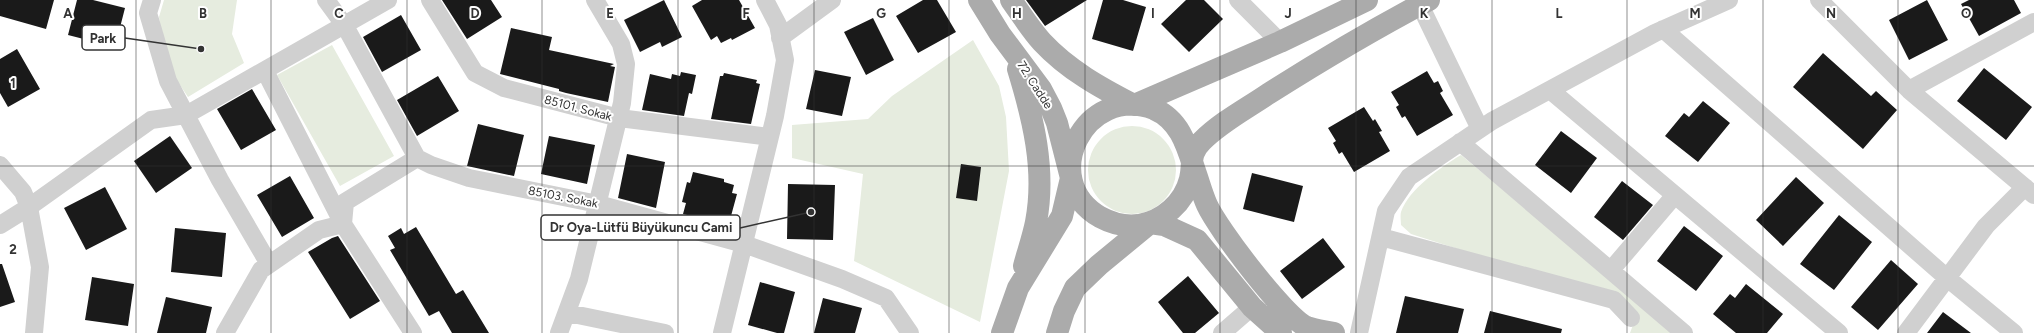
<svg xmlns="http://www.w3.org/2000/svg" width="2034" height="333" font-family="Figtree,sans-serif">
	<rect width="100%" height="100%" fill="#fff"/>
	<!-- green -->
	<path fill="#e6ecdf" d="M164,0H237L232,34L244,63L188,97L166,64L159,17Z
		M973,40L999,86L1006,117L1009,171L980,322L854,261L863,174L792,158V125L868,119L892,96Z
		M332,45L394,156L340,186L277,75Z
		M1088 170a44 44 0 1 1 88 0a44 44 0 1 1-88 0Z
		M1461,155L1676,333H1630L1637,314L1499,262L1411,234L1401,225C1401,221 1400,216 1401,212C1409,189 1441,167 1461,155Z"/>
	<!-- building -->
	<path fill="#1a1a1a" d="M0,0H54L46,29L0,16Z
		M77,0H93L125,8L115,47L68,35Z
		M442,0H491L502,17L467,39Z
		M664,0L682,37L662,47L660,42L640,52L624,20Z
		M702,0H739L755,28L732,40L731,38L721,43L717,36L711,40L692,6Z
		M923,0H937L956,32L918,53L896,16Z
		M1026,0H1087L1045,26Z
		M1103,0H1123L1146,7L1133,51L1092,39Z
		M1186,0H1204L1223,19L1189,52L1161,24Z
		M1927,0L1948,40L1909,60L1889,20Z
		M1969,0H2014L2021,13L1979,36L1961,4Z
		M401,15L421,50L382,72L363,37Z
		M873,18L894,60L866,75L844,32Z
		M511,28L552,37L549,50L614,64L610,66L615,67L608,102L566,93L559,91V89L500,74Z
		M17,49L40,89L8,107L0,93V59Z
		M1823,53L1871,96L1876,91L1897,110L1863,149L1793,87Z
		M1984,68L2032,107L2006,140L1957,101Z
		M815,70L851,77L842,116L806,109Z
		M1427,71L1434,83L1438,81L1443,91L1440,93L1453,115L1417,136L1405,116L1402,118L1396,107L1399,105L1391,92Z
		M681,72L696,75L692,94L689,93L684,116L642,110L650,74L671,79L672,74L680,76Z
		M724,73L757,80L756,83L760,84L751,124L711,119L720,76H723Z
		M438,76L459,111L417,136L397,100Z
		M252,89L276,130L241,150L217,109Z
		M1703,101L1730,123L1698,162L1665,136L1684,113L1689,117Z
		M1364,107L1373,121L1375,119L1382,131L1379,132L1390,151L1354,172L1342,152L1339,154L1333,143L1336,141L1328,128Z
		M478,124L524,135L514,176L467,166Z
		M1561,131L1597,158L1571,193L1535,165Z
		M170,136L192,168L156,193L134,161Z
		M549,136L595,145L587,184L541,174Z
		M627,154L665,162L656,208L618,198Z
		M961,164L981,167L977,201L956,198Z
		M693,172L724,179V182L734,185L732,193L737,194L731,216L727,215L725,222L714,219L713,221L683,214L686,203L682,202L687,182L690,183Z
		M1252,173L1303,186L1294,222L1243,209Z
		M290,176L314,218L282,237L257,195Z
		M1796,177L1824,203L1783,246L1756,220Z
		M1622,181L1653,205L1623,240L1594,217Z
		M788,184L835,185L833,240L787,239Z
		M105,187L127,229L86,250L64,208Z
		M1839,215L1872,242L1834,290L1800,264Z
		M1684,226L1723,256L1696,291L1657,261Z
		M416,227L456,294L463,290L489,333H452L439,311L429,316L390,250L395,248L388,236L401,228L404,234Z
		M175,228L226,233L222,277L171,272Z
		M338,236L380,301L350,319L308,252L332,238Z
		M1323,238L1345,267L1302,299L1280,271Z
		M1891,260L1918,284L1878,330L1851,307Z
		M0,264H2L15,302L0,307Z
		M1188,276L1219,313L1195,333H1183L1158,302Z
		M92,277L134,284L128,326L85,320Z
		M760,282L795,292L784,333H777L748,325Z
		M1746,284L1783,314L1767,333H1736L1713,314L1730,294L1735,298Z
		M1405,296L1464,309L1458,333H1396Z
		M166,297L212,307L206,333H157Z
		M823,298L862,308L855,333H814Z
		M1490,311L1562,329L1561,333H1484Z
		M1943,312L1971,333H1927Z"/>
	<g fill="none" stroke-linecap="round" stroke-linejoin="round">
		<!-- minor -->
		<path stroke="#d0d0d0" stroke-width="18" d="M152,0L148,13L168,81L220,180L269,264
			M326,0L345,26L417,158L431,165L469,178L598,204L744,244L842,279L886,298L910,333
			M430,0L475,73L504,88L619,118L770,137
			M1238,0L1280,42
			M1819,0L1909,90L2034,195
			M1420,5L1480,129
			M1663,29L1946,277L2014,333
			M780,38L832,0
			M1550,90L1839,333
			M1909,90L2034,22
			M1460,142L1684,333
			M0,165L23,192L29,207L40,267L34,333
			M0,225L29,207L151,120L186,115L388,0
			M1381,237L1614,300L1631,318
			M1611,270L1675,195
			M568,313L665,333
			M225,333L261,270L319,230L343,224L265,71
			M413,333L343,224L345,202L417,158
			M559,333L579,279L622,103L626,64L621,44L595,0
			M722,333L775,116L785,60L778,25L765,0
			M1222,333L1252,307
			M1359,333L1386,211L1409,177L1492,121L1655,33L1729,0
			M1906,333L1986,226L2025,187"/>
		<!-- major -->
		<path stroke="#ababab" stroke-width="22" d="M979,0L1000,34L1041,89L1051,108L1057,123L1071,178L1062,216L1018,288L1002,333
			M1011,0C1021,14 1031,30 1042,42C1068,70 1101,88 1134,105L1280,42L1367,0
			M1018,69C1033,118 1046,170 1036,222C1033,237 1028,251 1024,266
			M1057,333L1064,311L1075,288L1099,265L1150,223L1164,225L1197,240L1252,307L1281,333
			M1334,333C1325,331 1315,330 1307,327C1285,318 1218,229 1207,205C1202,194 1199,182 1195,171C1187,146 1180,120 1154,109C1085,83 1036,180 1100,217C1113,224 1125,227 1139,225C1163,221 1184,203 1190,179C1194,163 1188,155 1202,141C1221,122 1246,109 1268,94C1320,61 1374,29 1429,0"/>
	</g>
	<!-- grid -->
	<path fill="none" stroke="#333" stroke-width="1" stroke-opacity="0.55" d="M136,0V333M271,0V333M407,0V333M542,0V333M678,0V333M814,0V333M949,0V333M1085,0V333M1220,0V333M1356,0V333M1492,0V333M1627,0V333M1763,0V333M1898,0V333M0,166H2034"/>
	<g text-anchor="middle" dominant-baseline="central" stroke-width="4" stroke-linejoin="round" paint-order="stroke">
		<!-- street labels -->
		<g font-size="12" fill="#333" stroke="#fff">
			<text transform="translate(1035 85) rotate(57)">72. Cadde</text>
			<text transform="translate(578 108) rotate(15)">85101. Sokak</text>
			<text transform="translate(563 197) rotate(11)">85103. Sokak</text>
		</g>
	</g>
	<g font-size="13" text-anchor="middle" font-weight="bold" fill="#333" stroke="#fff" stroke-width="4" stroke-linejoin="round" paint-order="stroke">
		<text x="68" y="18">A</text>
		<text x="203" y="18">B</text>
		<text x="339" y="18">C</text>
		<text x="475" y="18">D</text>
		<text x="610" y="18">E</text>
		<text x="746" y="18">F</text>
		<text x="881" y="18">G</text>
		<text x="1017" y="18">H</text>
		<text x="1153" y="18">I</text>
		<text x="1288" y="18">J</text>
		<text x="1424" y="18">K</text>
		<text x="1559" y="18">L</text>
		<text x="1695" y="18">M</text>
		<text x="1831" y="18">N</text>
		<text x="1966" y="18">O</text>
		<text x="13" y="88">1</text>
		<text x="13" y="254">2</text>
	</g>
	<!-- callouts -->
	<path fill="none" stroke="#333" stroke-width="1.5" d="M201 49L125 38M811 212L740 228"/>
	<g fill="#333" stroke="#fff" stroke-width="1.5">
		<circle cx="201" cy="49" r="4"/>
		<circle cx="811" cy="212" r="4"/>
	</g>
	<g fill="#fff" stroke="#333" stroke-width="1.5">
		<rect x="82" y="25" width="43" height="25" rx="4"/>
		<rect x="541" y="215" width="199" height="25" rx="4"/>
	</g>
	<g font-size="13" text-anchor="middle" font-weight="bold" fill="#333">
		<text x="103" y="43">Park</text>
		<text x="641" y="232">Dr Oya-Lütfü Büyükuncu Cami</text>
	</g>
</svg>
